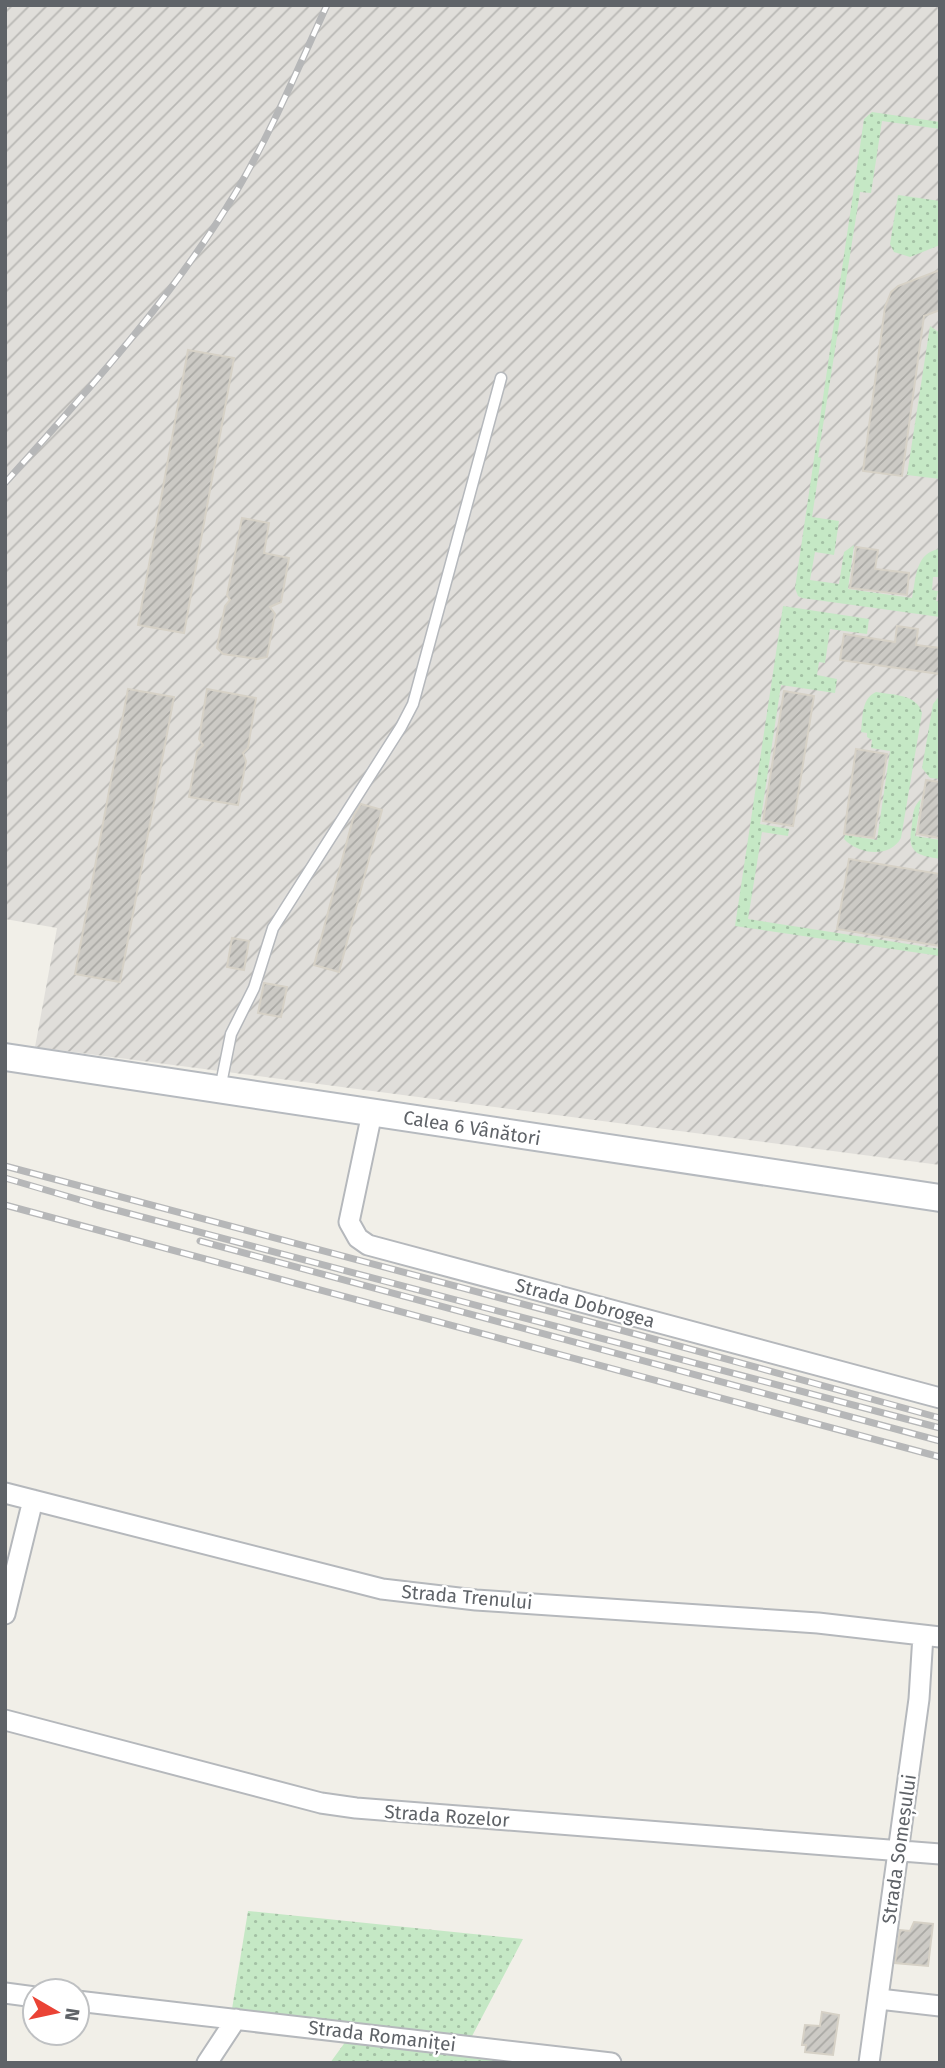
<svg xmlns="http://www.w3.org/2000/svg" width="945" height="2068" font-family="'Fira Sans',sans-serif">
	<defs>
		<pattern id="industrial-furrows" width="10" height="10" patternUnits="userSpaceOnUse" patternTransform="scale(1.75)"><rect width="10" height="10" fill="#e0deda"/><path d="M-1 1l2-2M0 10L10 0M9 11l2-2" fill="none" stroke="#b9b8b5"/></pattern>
		<pattern id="green-dots" width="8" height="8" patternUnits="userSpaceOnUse" patternTransform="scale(1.75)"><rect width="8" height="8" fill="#c5e8c5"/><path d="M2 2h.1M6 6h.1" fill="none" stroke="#a3c0a4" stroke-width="1.8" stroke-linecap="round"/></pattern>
		<pattern id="building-hatch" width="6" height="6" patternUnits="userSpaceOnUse" patternTransform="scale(1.75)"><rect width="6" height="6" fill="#cccac5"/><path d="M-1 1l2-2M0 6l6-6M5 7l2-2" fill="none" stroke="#a9a8a4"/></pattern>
	</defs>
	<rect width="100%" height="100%" fill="#f1efe8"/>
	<!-- industrial -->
	<path fill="url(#industrial-furrows)" d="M5,5H940V1165L35,1047L57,928L5,919Z"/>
	<!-- green -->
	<path fill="url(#green-dots)" d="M872,112L940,122V129L882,121L871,193L860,192L818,457L821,458L812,517L839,521L834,555L815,552L810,580L839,584L844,552L854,545L848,589L912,598C916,579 915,552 940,549L938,577H933L932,590L938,591L936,601L940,602V617L802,598L798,596L795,588L864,119Z
		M898,195L940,201V245L910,257L894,252L890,244Z
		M930,326L940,333V479L907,475Z
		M783,606L869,619L867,634L830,629L825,663L819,662L817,675L837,679L835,693L781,685L760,824L789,829L788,836L762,832L748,919L940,949V956L735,926Z
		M876,692C893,695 917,694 922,713L901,838C890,858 859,855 844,839L845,835L877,840L890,751L871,748L872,740L867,737V733L861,732C863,717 861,699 876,692Z
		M940,695V779L930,778L922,768L933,704Z
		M921,799L915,836L940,840V859C914,855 907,852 912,824C913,814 913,806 921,799Z
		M248,1911L523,1939L471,2038L232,2009Z
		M346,2041L526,2063H330Z"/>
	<!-- building -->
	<path fill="url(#building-hatch)" stroke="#d6d1c6" stroke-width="2" d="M940,270V310L924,316L902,476L863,471L885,307L891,292L898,286Z
		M188,350L234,358L184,633L138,625Z
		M242,518L269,523L264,553L289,558L281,602L270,607L275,614L267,657L257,659L223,654L217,648L225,606L230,600L227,595Z
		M856,547L878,550L875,569L909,573L907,595L850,588Z
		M897,626L918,629L916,645L940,648V674L840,660L844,634L895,642Z
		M128,689L174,697L120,982L75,974Z
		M207,689L256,698L248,748L243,753L246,761L238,805L189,797L197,751L203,745L199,739Z
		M784,691L814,696L793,826L763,821Z
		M856,749L887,754L874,838L844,834Z
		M926,780L940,782V838L917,834Z
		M361,804L382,810L339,972L314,965L354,815Z
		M849,859L940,874V946L837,929Z
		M232,938L249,941L244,970L227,967Z
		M264,983L287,987L281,1017L258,1013Z
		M914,1922L933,1924L928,1966L895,1963L900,1930L910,1931Z
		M822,2012L839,2015L833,2055L805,2052L806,2045H802L805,2025L820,2026Z"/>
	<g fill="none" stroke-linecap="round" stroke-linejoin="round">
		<defs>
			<path id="lane" d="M220,1089L231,1034L254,988L273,928L401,727L413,704L501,378"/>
			<path id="street" d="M372,1113L349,1222L358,1238L368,1245L940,1398
				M5,1493L382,1589L476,1600L818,1623L940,1637
				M5,1614L33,1500
				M5,1720L321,1803L356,1808L940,1854
				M5,1993L35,1997
				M879,1999L940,2006
				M77,2001L611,2063
				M207,2063L236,2019
				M869,2063L919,1699L923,1635"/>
			<path id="secondary" d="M5,1057L940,1198"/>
		</defs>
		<!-- lane casing -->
		<use href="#lane" stroke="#b5b8bc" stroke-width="13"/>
		<!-- street casing -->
		<use href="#street" stroke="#b5b8bc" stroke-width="23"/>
		<!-- secondary casing -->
		<use href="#secondary" stroke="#b6babf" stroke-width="30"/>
		<!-- lane -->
		<use href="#lane" stroke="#fff" stroke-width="10"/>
		<!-- street -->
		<use href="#street" stroke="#fff" stroke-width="19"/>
		<!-- secondary -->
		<use href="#secondary" stroke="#fff" stroke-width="26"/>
		<defs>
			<path id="rail" d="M5,483C88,390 172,299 236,192C271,133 298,68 327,5
				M5,1166L628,1332L940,1418
				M5,1178L97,1205L940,1428
				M5,1205L940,1457
				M200,1241L940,1441"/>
		</defs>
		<!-- rail casing -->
		<use href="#rail" stroke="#b6b7b8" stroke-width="7"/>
		<!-- rail -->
		<use href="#rail" stroke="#fff" stroke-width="4.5" stroke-dasharray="13" stroke-linecap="butt"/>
	</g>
	<g text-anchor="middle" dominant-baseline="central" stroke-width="5" stroke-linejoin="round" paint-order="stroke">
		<!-- street labels -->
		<g font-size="19" fill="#5f6368" stroke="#fff">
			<text transform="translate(472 1128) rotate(9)">Calea 6 Vânători</text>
			<text transform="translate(585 1303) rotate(15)">Strada Dobrogea</text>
			<text transform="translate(467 1597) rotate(5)">Strada Trenului</text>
			<text transform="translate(447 1816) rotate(4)">Strada Rozelor</text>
			<text transform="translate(899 1849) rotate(-82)">Strada Someșului</text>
			<text transform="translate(382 2036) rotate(7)">Strada Romaniței</text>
		</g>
	</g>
	<!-- border -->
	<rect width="945" height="2068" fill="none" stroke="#5f6368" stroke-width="14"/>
	<!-- north arrow -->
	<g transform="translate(56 2012) rotate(99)"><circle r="33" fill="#ffffff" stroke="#bfc1c3" stroke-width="2"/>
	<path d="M0-5L12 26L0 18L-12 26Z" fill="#ea4335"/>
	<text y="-10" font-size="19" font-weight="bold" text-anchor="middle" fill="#5f6368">N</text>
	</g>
</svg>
